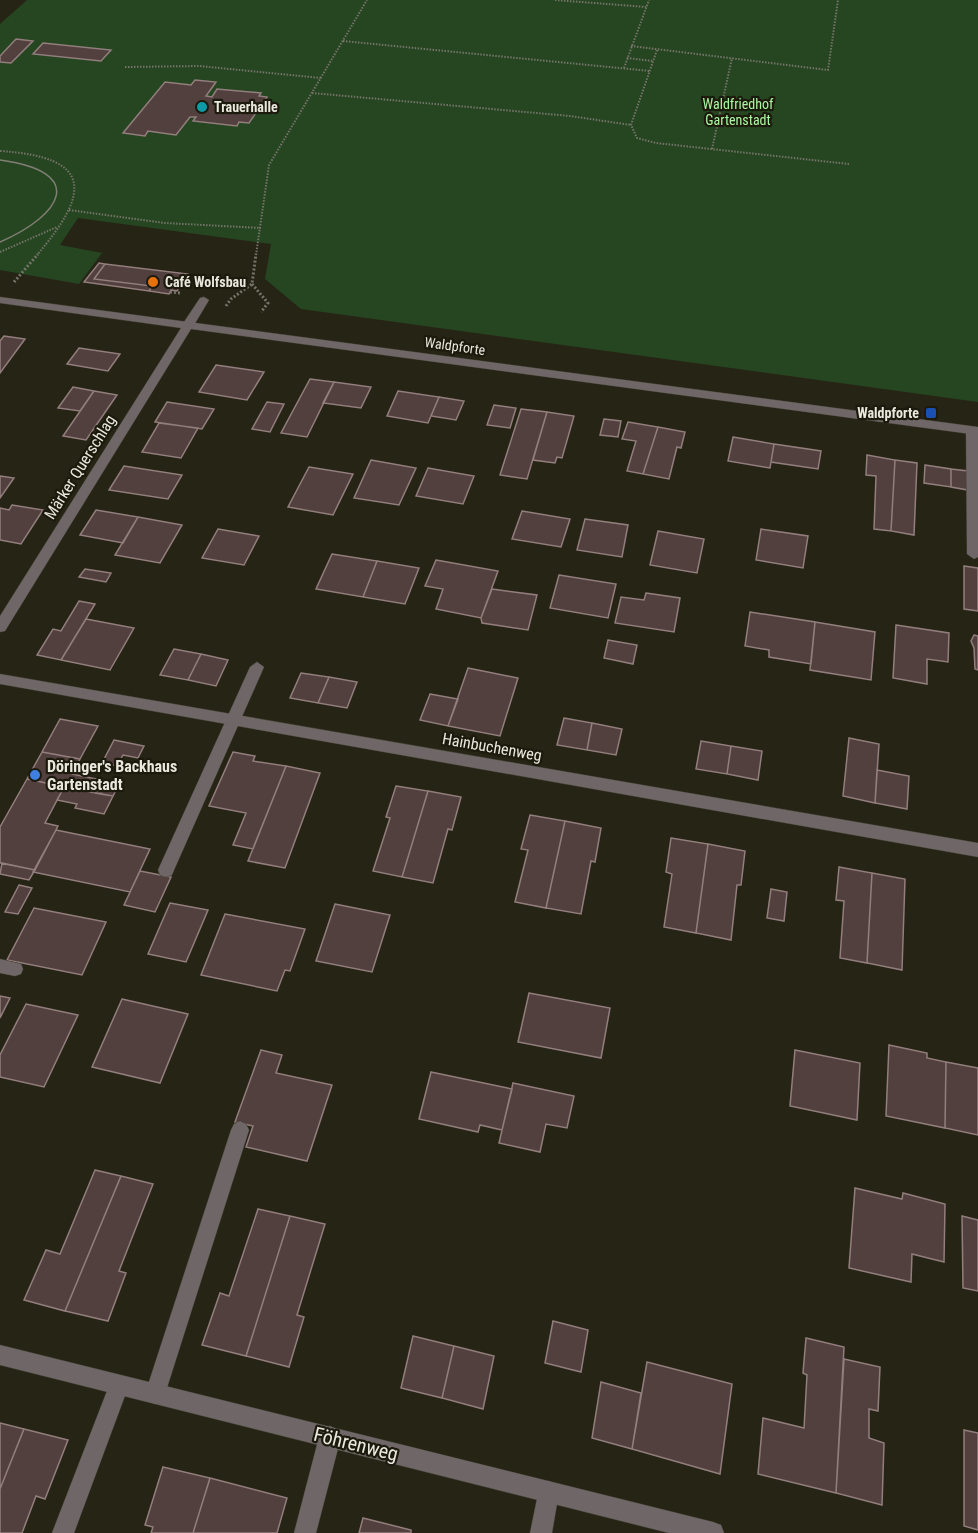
<svg xmlns="http://www.w3.org/2000/svg" width="978" height="1533" font-family="'Roboto Condensed',sans-serif">
	<rect width="100%" height="100%" fill="#262415"/>
	<!-- green -->
	<path fill="#264622" d="M27,0H978V402L301,309L265,279L271,244L78,218L60,245L102,253L79,284L0,270V24Z"/>
	<!-- building -->
	<path fill="#52403f" stroke="#927e7d" stroke-width="1.5" d="M16,39L33,41L11,63L0,62V56Z
		M43,43L111,50L101,61L33,54Z
		M195,80L216,82L206,96L212,97L217,89L261,93L259,96L267,97L249,123L239,122L237,126L193,121L196,117H190L176,135L148,131L145,136L123,133L165,82L191,85Z
		M99,263L105,264L94,279L152,286L149,291L84,282Z
		M105,264L188,274L177,291L171,290L169,294L149,291L152,286L94,279Z
		M4,336L25,339L0,373V341Z
		M79,348L120,354L108,371L67,364Z
		M216,365L264,372L247,400L199,392Z
		M310,379L334,382L307,437L281,433Z
		M334,382L371,387L361,408L323,403Z
		M73,387L94,391L80,411L58,408Z
		M94,391L117,395L86,440L63,436Z
		M398,391L439,397L428,423L387,416Z
		M439,397L464,401L456,420L431,416Z
		M167,402L214,409L202,429L155,422Z
		M267,402L284,404L270,432L252,429Z
		M494,405L516,408L510,428L487,425Z
		M521,409L547,412L527,479L500,475Z
		M547,412L574,416L562,458L557,457L555,463L533,460Z
		M604,419L621,421L618,437L600,435Z
		M628,422L658,427L643,474L627,471L636,441L622,439Z
		M159,423L198,428L181,458L142,452Z
		M658,427L685,432L681,448L677,447L669,479L643,474Z
		M733,437L774,444L770,468L728,461Z
		M774,444L821,451L818,469L771,462Z
		M867,455L895,460L891,531L874,529L876,476L866,475Z
		M371,460L416,468L399,505L354,498Z
		M895,460L917,463L914,535L891,531Z
		M925,465L951,469V487L924,483Z
		M124,466L182,475L168,499L109,490Z
		M309,467L353,474L333,515L288,507Z
		M428,468L474,476L463,504L416,496Z
		M951,469L968,471V490L951,487Z
		M0,476L14,478L0,498Z
		M12,505L43,510L21,544L0,540V508L9,510Z
		M96,510L138,517L123,543L80,535Z
		M522,511L570,519L561,547L512,539Z
		M138,517L182,525L160,563L115,555Z
		M585,519L628,525L622,557L577,550Z
		M218,529L259,536L244,565L202,558Z
		M761,529L808,536L803,568L756,560Z
		M658,531L704,539L697,573L650,565Z
		M332,554L377,561L363,597L316,589Z
		M436,560L498,571L481,618L436,609L443,589L425,586Z
		M377,561L419,568L405,604L363,597Z
		M964,566L978,568V611L964,609Z
		M85,569L111,573L106,582L79,577Z
		M559,575L616,584L608,618L550,608Z
		M492,589L537,595L528,630L482,623L481,618Z
		M646,593L680,598L674,632L615,623L621,597L644,600Z
		M79,601L95,604L61,660L37,655L53,629L61,631Z
		M750,612L815,622L811,664L769,657V650L745,646Z
		M86,619L134,628L110,670L61,660Z
		M815,622L875,632L871,680L810,670Z
		M896,625L949,633L948,662L927,659V684L893,678Z
		M974,635L978,636V670L975,669L974,648L971,641Z
		M608,640L637,645L633,664L604,658Z
		M174,649L201,654L188,680L160,675Z
		M201,654L228,660L216,686L188,680Z
		M468,668L518,678L500,736L448,726Z
		M301,673L329,677L318,703L290,698Z
		M329,677L357,682L347,708L318,703Z
		M430,694L458,699L448,726L420,720Z
		M564,718L592,723L587,750L557,745Z
		M60,719L98,726L80,759L42,752Z
		M592,723L622,729L616,755L587,750Z
		M849,738L879,744L875,803L843,796Z
		M114,740L144,746L138,758L123,755L117,766L102,763Z
		M701,741L731,746L727,774L696,769Z
		M731,746L762,751L758,780L727,774Z
		M42,752L80,759L72,774L106,781L100,794L27,779Z
		M233,752L255,756L253,761L286,766L253,849L233,845L246,813L209,806Z
		M286,766L320,773L285,868L248,861Z
		M877,770L909,776L907,809L875,803Z
		M27,779L64,787L45,823L58,826L35,870L0,863V827Z
		M106,781L120,783L113,796L100,794Z
		M396,786L428,791L402,877L373,871L390,818L386,817Z
		M64,787L113,796L104,814L75,808L77,804L57,800Z
		M428,791L461,797L452,830L448,829L433,883L402,877Z
		M530,815L565,821L546,908L515,902L528,850L521,849Z
		M565,821L601,828L595,862L591,861L581,914L546,908Z
		M56,830L150,849L130,892L33,872Z
		M671,838L708,844L696,933L664,927L672,874L666,872Z
		M708,844L745,851L741,885H737L731,940L696,933Z
		M2,863L35,870L29,880L0,874Z
		M839,867L872,873L867,963L840,958L844,901L836,900Z
		M140,871L171,877L155,912L124,905Z
		M872,873L905,879L902,970L867,963Z
		M19,885L32,888L18,914L5,912Z
		M771,889L787,892L784,921L767,918Z
		M170,903L208,910L186,962L148,954Z
		M335,904L390,915L372,972L316,961Z
		M34,908L106,922L82,975L7,960Z
		M225,914L305,929L290,971L285,970L277,991L201,975Z
		M529,993L610,1008L601,1058L518,1042Z
		M0,996L10,998L0,1018Z
		M122,999L188,1014L160,1083L92,1067Z
		M26,1004L78,1015L44,1087L0,1077V1055Z
		M889,1045L927,1053V1058L946,1062L945,1128L886,1116Z
		M261,1050L282,1055L276,1073L332,1085L307,1161L246,1147L253,1126L235,1122Z
		M795,1050L860,1063L857,1120L790,1106Z
		M946,1062L978,1068V1135L945,1128Z
		M431,1072L512,1089L502,1130L480,1125L478,1132L419,1119Z
		M513,1083L574,1096L567,1128L546,1124L540,1152L499,1143Z
		M95,1170L121,1176L65,1311L24,1300L46,1250L60,1254Z
		M121,1176L153,1184L119,1271L126,1273L108,1321L65,1311Z
		M855,1188L902,1199L903,1193L945,1204L944,1262L912,1254L911,1282L849,1268Z
		M258,1209L290,1216L246,1356L202,1345L220,1293L229,1296Z
		M290,1216L325,1224L297,1315L304,1317L289,1367L246,1356Z
		M962,1216L978,1220V1291L963,1288Z
		M553,1321L588,1330L581,1372L545,1363Z
		M413,1336L454,1346L442,1398L401,1388Z
		M806,1338L844,1347L836,1493L758,1474L763,1418L804,1428L807,1375L803,1373Z
		M454,1346L494,1356L483,1409L442,1398Z
		M844,1359L880,1367L878,1411L869,1409V1438L884,1443L882,1505L836,1493Z
		M647,1362L732,1384L720,1474L632,1449Z
		M601,1382L641,1393L632,1449L592,1438Z
		M0,1423L24,1429L0,1489Z
		M24,1429L68,1440L45,1499L36,1496L22,1533H0V1489Z
		M964,1430L978,1433V1530L964,1526Z
		M163,1467L210,1478L193,1533H151L153,1527L145,1525Z
		M210,1478L287,1498L277,1533H193Z
		M363,1518L411,1530V1533H359Z"/>
	<g fill="none" stroke-linecap="round" stroke-linejoin="round">
		<defs>
			<path id="lane" d="M204,297L209,300L194,325L192,327H184L182,325L200,298Z
				M972,427L978,431V557L974,559L967,554L966,431Z
				M257,662L264,667L174,870L172,875L166,877L160,875L158,870L250,667Z
				M0,959L21,964L23,969L21,974L15,976L0,973Z
				M240,1121L246,1124L249,1130L165,1394L162,1401L155,1404L148,1401L145,1394L231,1130L234,1124Z
				M119,1375L126,1378L129,1385L74,1533H52L112,1378Z
				M330,1426L337,1430L341,1437L316,1533H294L319,1437L323,1430Z
				M548,1481L556,1484L559,1492L552,1533H530L540,1484Z"/>
			<path id="street" d="M0,297L978,427V435L191,329L5,631L0,632V616L181,328L0,303Z
				M0,674L978,843V857L0,684Z
				M0,1345L713,1522L721,1525L724,1533H669L0,1365Z"/>
		</defs>
		<!-- lane casing -->
		<use href="#lane" stroke="#413f31" stroke-width="1"/>
		<!-- street casing -->
		<use href="#street" stroke="#413f31" stroke-width="1"/>
		<!-- path-far1 -->
		<path stroke="#767468" stroke-width="2" stroke-dasharray="1.5 1.5" stroke-linecap="butt" d="M555,0L646,7
			M343,41L650,71
			M631,46L828,70L838,0
			M657,50L631,125L637,138L656,143L849,164
			M627,58L653,61
			M125,67L199,66L321,78
			M624,68L649,0
			M312,93L570,116L631,125
			M712,149L732,58
			M0,151C94,157 90,193 37,255
			M69,210L165,223L261,228
			M0,252L57,227
			M256,255L269,165L367,0"/>
		<!-- path -->
		<path stroke="#767468" stroke-width="3" stroke-dasharray="2 2" stroke-linecap="butt" d="M14,282L38,254
			M252,284L268,303L261,312
			M170,292L181,293
			M226,306L231,299L252,284L256,254"/>
		<!-- lane -->
		<use href="#lane" fill="#6f6667" fill-rule="evenodd"/>
		<!-- street -->
		<use href="#street" fill="#6f6667" fill-rule="evenodd"/>
		<!-- tram -->
		<path stroke="#817f73" stroke-width="1.5" d="M0,160C88,172 62,215 0,242"/>
	</g>
	<!-- markers -->
	<circle fill="#0f9aa8" stroke="#1c1a0c" stroke-width="2" cx="202" cy="107" r="6"/>
	<circle fill="#e8710a" stroke="#1c1a0c" stroke-width="2" cx="153" cy="282" r="6"/>
	<rect fill="#1a4fb4" stroke="#1c1a0c" stroke-width="2" x="925" y="407" width="12" height="12" rx="3"/>
	<circle fill="#3f7fe0" stroke="#1c1a0c" stroke-width="2" cx="35" cy="775" r="6"/>
	<g text-anchor="middle" dominant-baseline="central" stroke-width="4.5" stroke-linejoin="round" paint-order="stroke">
		<!-- far-park labels -->
		<g font-size="14" fill="#a7f89e" stroke="#1c1a0c">
			<text x="738" y="104">Waldfriedhof<tspan x="738" dy="16">Gartenstadt</tspan></text>
		</g>
		<!-- far-poi labels -->
		<g font-size="14" font-weight="bold" fill="#e9e7de" stroke="#1c1a0c" text-anchor="start">
			<text x="214" y="107">Trauerhalle</text>
			<text x="165" y="282">Café Wolfsbau</text>
			<text x="919" y="413" text-anchor="end">Waldpforte</text>
		</g>
		<!-- far-street labels -->
		<g font-size="14" fill="#e9e7de" stroke="#1c1a0c">
			<text transform="translate(455 346) rotate(8)">Waldpforte</text>
		</g>
		<!-- street labels -->
		<g font-size="16" fill="#e9e7de" stroke="#1c1a0c">
			<text transform="translate(80 467) rotate(-58)">Märker Querschlag</text>
			<text transform="translate(492 747) rotate(10)">Hainbuchenweg</text>
		</g>
		<!-- poi labels -->
		<g font-size="16" font-weight="bold" fill="#e9e7de" stroke="#1c1a0c" text-anchor="start">
			<text x="47" y="766">Döringer's Backhaus<tspan x="47" dy="18">Gartenstadt</tspan></text>
		</g>
		<!-- near-street labels -->
		<g font-size="20" fill="#e9e7de" stroke="#1c1a0c">
			<text transform="translate(356 1444) rotate(14)">Föhrenweg</text>
		</g>
	</g>
</svg>
